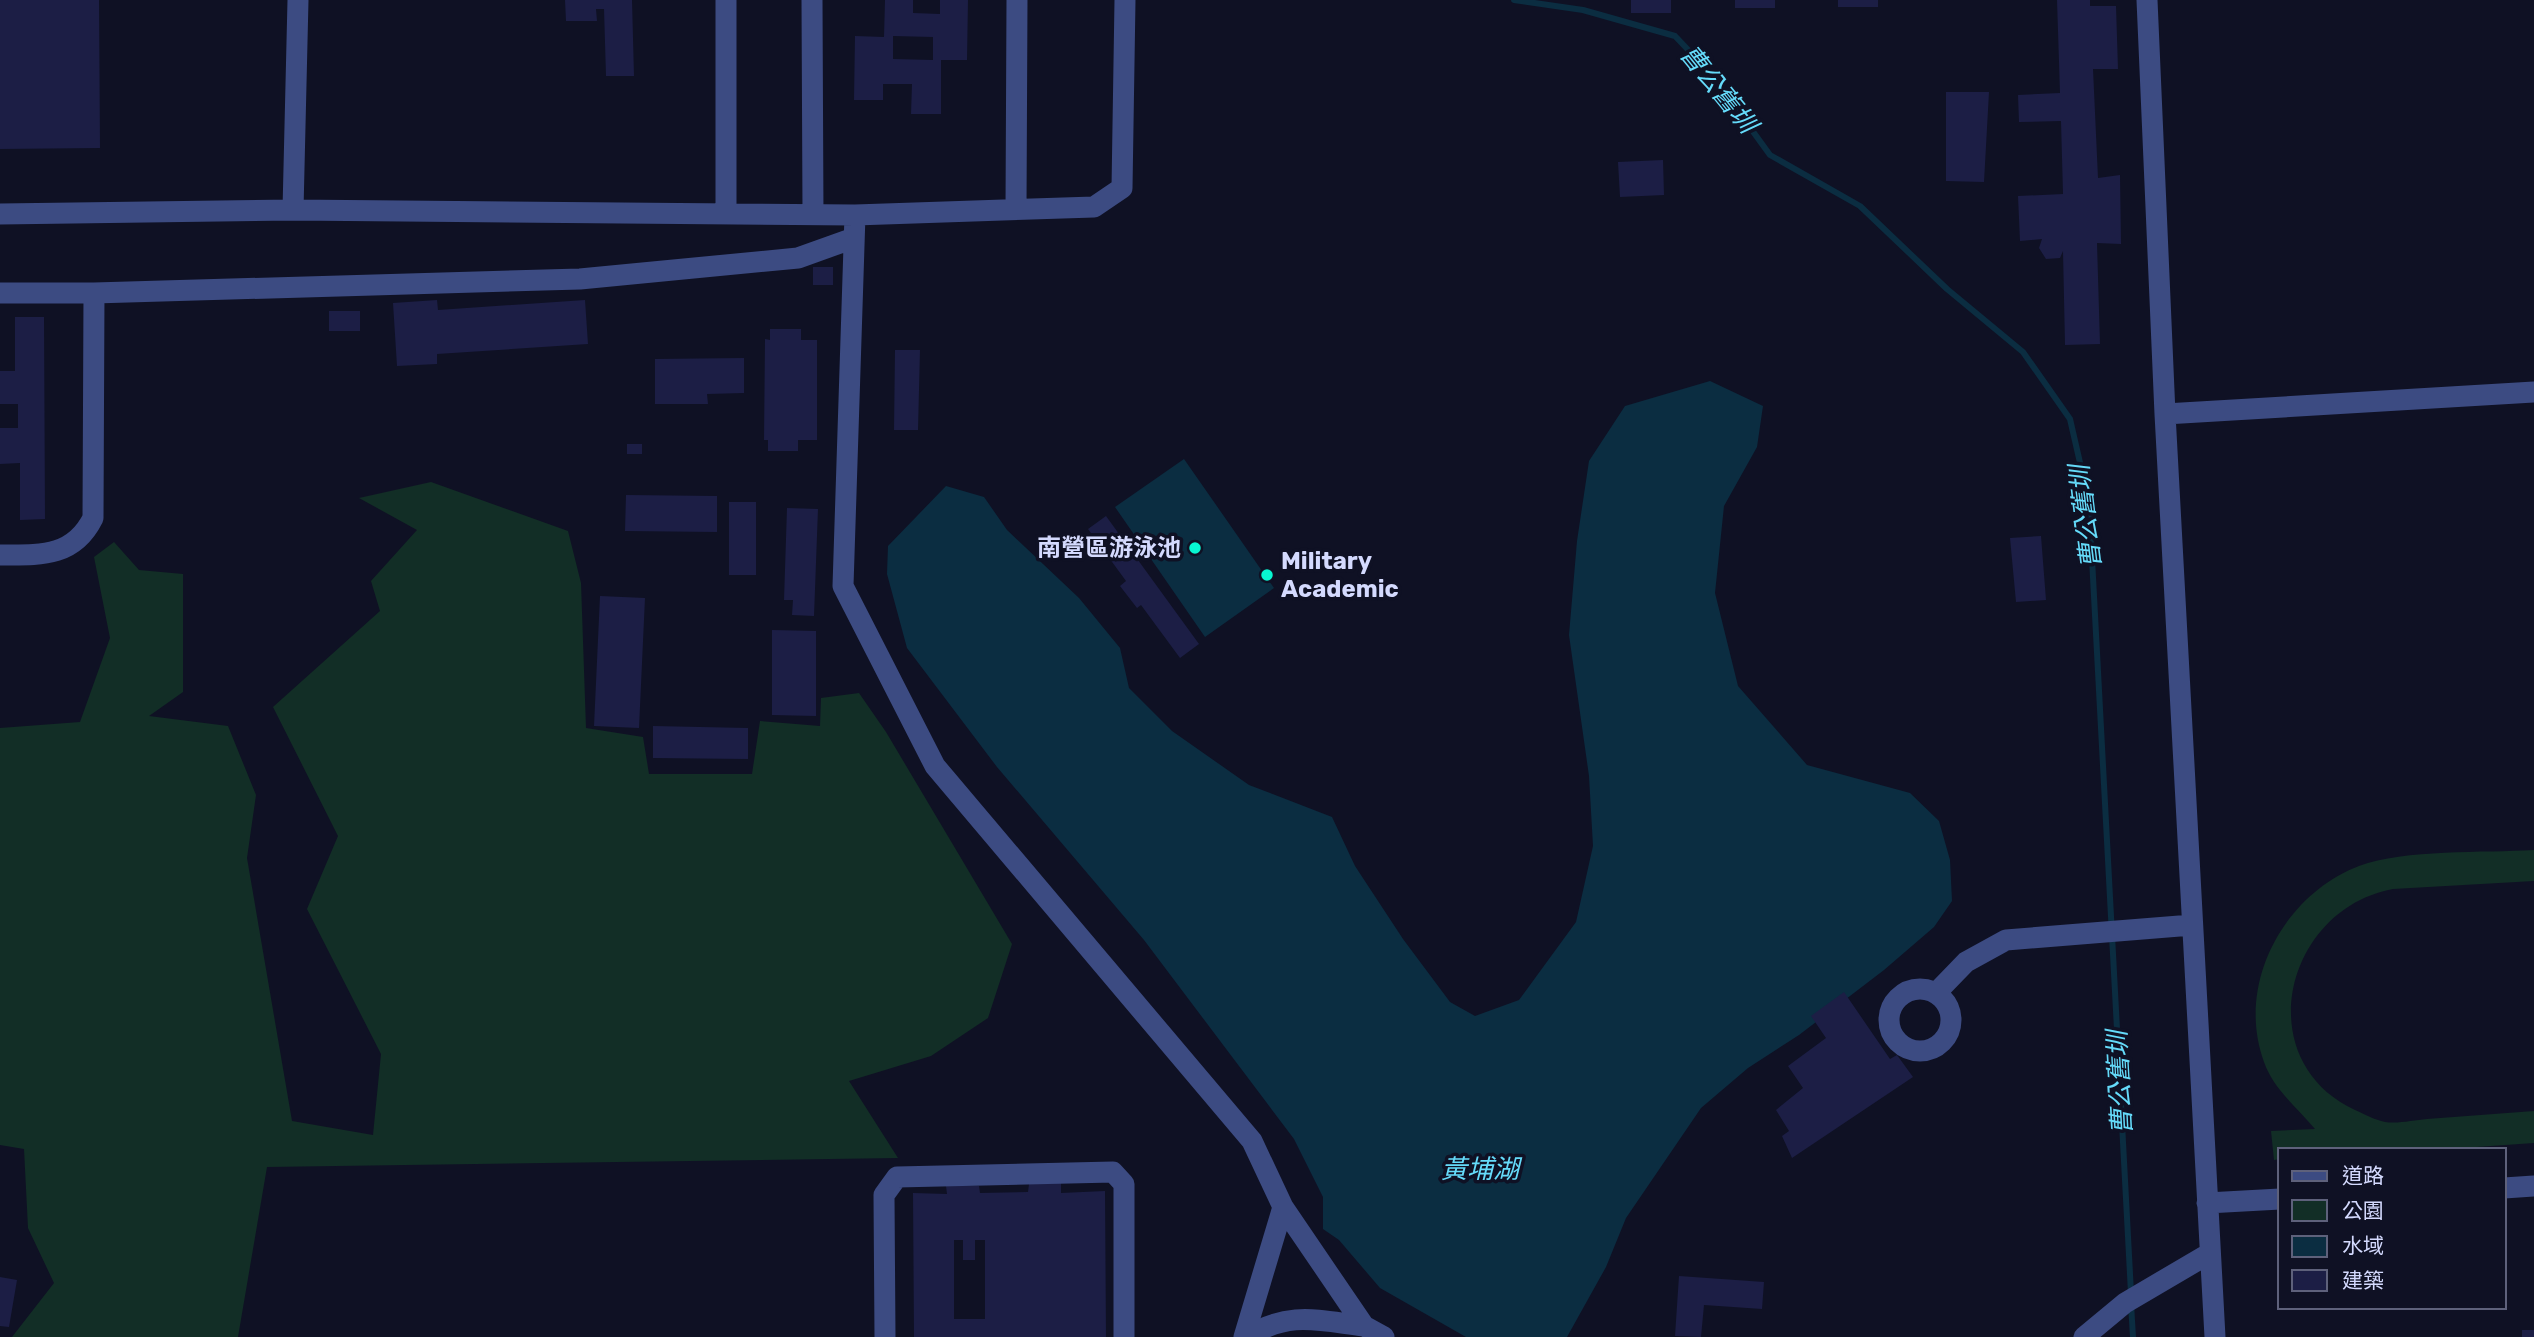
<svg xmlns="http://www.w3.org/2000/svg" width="2534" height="1337" font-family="Rubik,'Noto Sans TC',sans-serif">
	<rect width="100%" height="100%" fill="#0f1124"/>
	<!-- green -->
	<path fill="#122e26" d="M431,482L568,531L581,583L586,728L643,737L649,774H752L760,721L820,726L821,698L859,693L886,732L1012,944L988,1018L931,1056L849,1081L898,1158L267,1167L238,1337H12L54,1283L28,1228L24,1149L0,1145V728L80,722L110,638L94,557L114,542L139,570L183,574V692L149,716L228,726L256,795L247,858L292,1121L373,1135L381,1054L307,909L338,836L273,707L380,611L371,581L417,530L359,498Z
		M2534,850V881L2393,889C2285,909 2248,1060 2355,1110C2364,1114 2375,1120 2385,1122C2398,1124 2414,1120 2427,1119C2463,1116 2498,1114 2534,1111V1143L2433,1150H2280V1159L2274,1160L2271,1131L2315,1129C2297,1107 2274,1090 2264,1062C2235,983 2285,894 2359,866C2405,849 2484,853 2534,850Z"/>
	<!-- water -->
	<path fill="#0b2d41" d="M1710,381L1763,406L1757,447L1724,506L1715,593L1738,686L1807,765L1910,793L1939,821L1950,860L1952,901L1934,927L1884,970L1799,1035L1748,1068L1701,1108L1626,1218L1606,1267L1567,1337H1466L1380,1288L1339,1240L1323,1229V1197L1294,1139L1144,940L997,767L907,648L887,574L888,546L946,486L984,497L1007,530L1079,598L1120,648L1129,688L1172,731L1249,785L1332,817L1355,866L1403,939L1450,1002L1475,1016L1519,1000L1576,922L1593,846L1589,776L1569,635L1577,541L1589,461L1625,406Z
		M1184,459L1274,588L1205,637L1115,507Z"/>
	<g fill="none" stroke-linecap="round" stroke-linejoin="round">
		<!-- stream -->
		<path stroke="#0b2d41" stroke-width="6" d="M1514,0L1583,10L1675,36L1712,75L1770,155L1860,206L1947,289L2023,352L2070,419L2089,502L2131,1293
			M2131,1304L2133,1337"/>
	</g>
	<!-- building -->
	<path fill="#1c1e45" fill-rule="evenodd" d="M0,0H99L100,148L0,149Z
		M565,0H632L634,76H606L604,9H596L597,21H566Z
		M885,0H913V13L940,14V0H968L967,60H941V114H911L912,84H883V100H854L855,36L884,37ZM893,36L933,37V60L893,59Z
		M1631,0H1671V13H1631Z
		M1735,0H1775V8H1735Z
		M1838,0H1878V7H1838Z
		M2057,0H2090V6H2116L2118,69H2093L2098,178L2120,175L2121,244L2097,243L2100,344L2065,345L2063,251L2060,258L2046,259L2039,248L2042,239L2020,241L2018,196L2063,194L2061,121L2019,122L2018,95L2060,93Z
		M1946,92H1989L1984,182L1946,181Z
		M1663,160L1664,195L1620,197L1618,162Z
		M813,267H833V285H813Z
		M437,300L438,310L585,300L588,344L437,354V364L397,366L393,303Z
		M329,311H360V331H329Z
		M15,317H44L45,519L20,520V463L0,464V428H18V404H0V371H15Z
		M770,329H801V340H817V440H798V451H768V440H764L765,339L770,340Z
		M895,350H920L918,430H894Z
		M744,358V393L707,394L708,404H655V359Z
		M627,444H642V454H627Z
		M626,495L717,496V532L625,531Z
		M729,502H756V575H729Z
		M787,508L818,509L814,616L792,615L793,600H784Z
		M1106,516L1199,644L1180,658L1141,605L1137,608L1120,586L1126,581L1088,529Z
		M2041,536L2046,600L2016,602L2010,538Z
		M600,596L645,598L639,728L594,726Z
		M772,630L816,631V716L772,715Z
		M653,726L748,728V759L653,758Z
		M1844,992L1890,1059L1897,1055L1913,1077L1792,1158L1782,1136L1789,1131L1776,1110L1803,1088L1788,1066L1826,1038L1811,1016Z
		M1061,1183V1193L1105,1191L1106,1337H914L913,1193L947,1194L946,1186H979L980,1193L1028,1192L1029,1184ZM954,1240H963V1260H975V1240H985V1319H954Z
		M1679,1276L1764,1282L1762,1309L1704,1305L1701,1337L1675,1336Z
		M0,1277L17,1280L9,1327L0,1326Z
		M2522,1330H2534V1337H2522Z"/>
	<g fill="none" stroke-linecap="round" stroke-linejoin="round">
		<!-- minor -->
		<path stroke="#3c4b82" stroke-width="21" d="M812,0L813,214
			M2147,0L2165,414L2215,1337
			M1016,209L1017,0
			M293,210L298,0
			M0,214L293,210L855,215L1094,207L1122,188L1125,0
			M726,214V0
			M855,215L843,586L935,766L1252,1141L1283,1207L1364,1326L1384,1337
			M0,293H94L580,279L798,258L854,238
			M2165,414L2534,392
			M0,555C39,555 73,558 93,518L94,293
			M1889 1020a31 31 0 1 1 62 0a31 31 0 1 1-62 0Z
			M1936,993L1966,962L2006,940L2192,925
			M2504,1188L2534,1186
			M2207,1203L2280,1199
			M885,1337L884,1195L897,1177L1113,1172L1124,1184V1337
			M1244,1337L1283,1207
			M1246,1337C1291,1311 1315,1320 1364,1326
			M2084,1337L2125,1303L2210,1253"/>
	</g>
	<!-- markers -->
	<g fill="#08f6d1" stroke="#0f1124" stroke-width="2.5">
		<circle cx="1195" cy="548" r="7"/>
		<circle cx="1267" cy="575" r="7"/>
	</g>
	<g text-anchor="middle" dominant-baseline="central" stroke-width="7" stroke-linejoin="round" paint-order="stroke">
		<!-- poi labels -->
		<g font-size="24" font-weight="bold" fill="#d4dafe" stroke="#0f1124" text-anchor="end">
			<text x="1181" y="548">南營區游泳池</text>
			<text x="1281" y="561" text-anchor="start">Military<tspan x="1281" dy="28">Academic</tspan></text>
		</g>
		<!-- water labels -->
		<g font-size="26" font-style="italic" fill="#65dbfa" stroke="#0f1124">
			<text transform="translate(1718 89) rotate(51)">曹公舊圳</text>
			<text transform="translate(2086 517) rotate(-97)">曹公舊圳</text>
			<text transform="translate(2120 1083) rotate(-93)">曹公舊圳</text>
			<text x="1480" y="1169">黃埔湖</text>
		</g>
	</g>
	<!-- legend -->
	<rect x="2278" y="1148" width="228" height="161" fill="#0f1124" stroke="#5e617b" stroke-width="2"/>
	<rect x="2292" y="1171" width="35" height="10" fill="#3c4b82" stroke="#5e617b" stroke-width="2"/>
	<text x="2342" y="1183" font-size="21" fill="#d4dafe">道路</text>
	<rect x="2292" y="1200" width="35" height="21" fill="#122e26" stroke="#5e617b" stroke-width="2"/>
	<text x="2342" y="1218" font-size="21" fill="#d4dafe">公園</text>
	<rect x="2292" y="1236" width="35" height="21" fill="#0b2d41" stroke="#5e617b" stroke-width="2"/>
	<text x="2342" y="1253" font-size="21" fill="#d4dafe">水域</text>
	<rect x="2292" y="1270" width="35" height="21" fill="#1c1e45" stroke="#5e617b" stroke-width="2"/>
	<text x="2342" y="1288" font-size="21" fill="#d4dafe">建築</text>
</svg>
